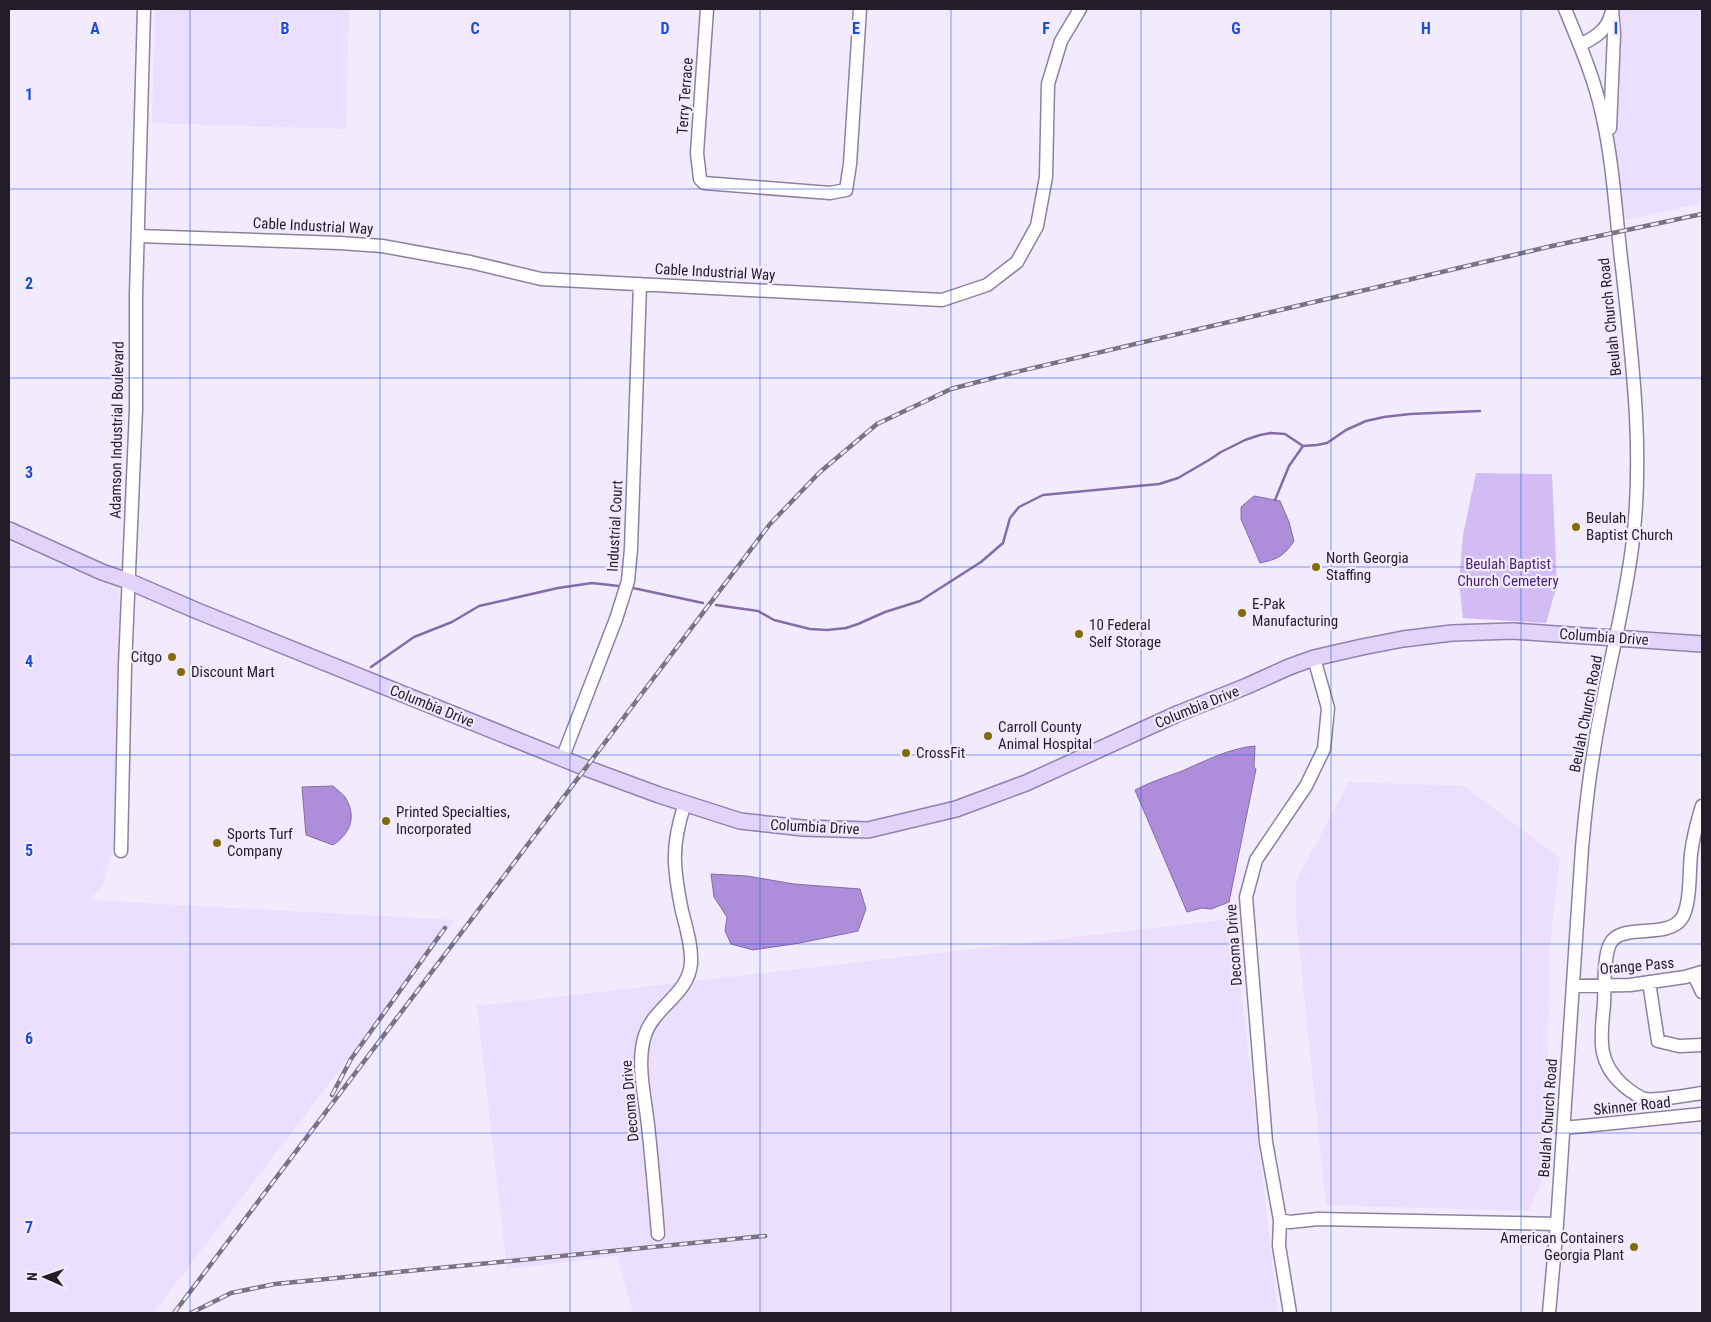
<svg xmlns="http://www.w3.org/2000/svg" width="1711" height="1322" font-family="'Roboto Condensed',sans-serif">
	<rect width="100%" height="100%" fill="#f2ebfe"/>
	<!-- built -->
	<path fill="#eadffe" d="M155,9H349L346,129L152,123Z
		M1618,9H1702V203L1626,220L1618,209L1613,141Z
		M9,542L118,589L121,603L116,808L113,847L103,885L89,900L455,920L153,1313H9Z
		M1349,782L1464,786L1560,858L1550,945L1546,1146L1541,1183L1528,1211L1326,1205L1296,919V881Z
		M1233,919L1278,1313H633L617,1256L507,1269L477,1006Z"/>
	<!-- green -->
	<path fill="#d2bcf3" d="M1476,473L1552,474L1557,585L1546,623L1463,618L1459,582L1463,535Z"/>
	<!-- water -->
	<path fill="#ae8edb" stroke="#846ca6" d="M1254,496L1280,501L1289,522L1294,541C1284,556 1278,559 1260,563L1241,519V507Z
		M1255,746L1254,767L1256,769L1229,902L1211,909L1202,908L1187,912L1135,790C1150,782 1166,777 1182,771C1205,761 1230,748 1255,746Z
		M333,786C337,790 342,793 345,797C357,816 351,833 333,845L306,835L302,787Z
		M711,874L747,876L794,884L860,889L866,909L858,931L800,943L753,950L731,944L725,931L727,917L714,897Z"/>
	<g fill="none" stroke-linecap="round" stroke-linejoin="round">
		<!-- stream -->
		<path stroke="#846ca6" stroke-width="2.5" d="M1275,500L1289,466L1303,446
			M633,588L703,603
			M716,605L758,611L774,620L810,629L827,630L846,628L858,624L885,612L920,601L981,562L1003,543L1010,518L1019,507L1043,495L1159,484L1178,478L1209,460L1221,452L1245,440L1260,435L1271,433L1285,434L1303,446L1317,445L1327,443L1346,430L1366,421L1384,417L1410,414L1480,411
			M371,667L414,637L452,622L479,606L558,588L592,583L619,586"/>
		<defs>
			<path id="minor" d="M707,9L697,153L700,179L704,183L830,193L846,190L850,164L860,9
				M1580,45C1594,38 1608,30 1611,14
				M1610,128L1614,34L1612,9
				M138,236L340,243L382,246L470,262L541,279L942,300L987,285L1017,262L1037,226L1046,177L1048,84L1061,41L1080,9
				M562,759L616,619L628,581L631,549L640,284
				M1702,806C1697,822 1693,838 1691,854C1689,872 1691,903 1682,918C1668,940 1620,922 1610,944C1603,958 1605,988 1604,1004C1601,1037 1596,1061 1623,1085C1629,1090 1637,1097 1645,1099C1657,1101 1689,1095 1702,1093
				M121,851L125,666L136,409V295L144,9
				M1694,975L1702,992
				M1649,982L1658,1041L1679,1046L1702,1045
				M1573,986L1630,985L1685,977L1702,972
				M1564,1128L1702,1114
				M1280,1220L1266,1142L1246,897L1256,860L1306,786L1324,749L1328,708L1314,658
				M658,1234C655,1198 652,1161 648,1125C645,1097 636,1063 645,1035C654,1007 689,994 691,963C692,946 686,927 682,911C673,867 671,846 685,803
				M1290,1313L1279,1246L1280,1220L1290,1222L1318,1219L1557,1224
				M1549,1313L1557,1224L1582,848C1585,815 1588,783 1594,750C1604,682 1623,617 1632,548C1644,457 1633,366 1623,275C1616,222 1614,166 1602,114C1594,77 1579,43 1565,9"/>
			<path id="major" d="M9,530L102,572L128,581L195,610L586,768L659,795L740,821L803,828L868,830L956,809L1026,783L1177,714L1247,686L1289,667L1314,658L1362,647L1403,639L1452,633L1513,631L1702,644"/>
		</defs>
		<!-- minor casing -->
		<use href="#minor" stroke="#8d819e" stroke-width="15"/>
		<!-- major casing -->
		<use href="#major" stroke="#9280ae" stroke-width="18"/>
		<!-- minor -->
		<use href="#minor" stroke="#fff" stroke-width="12"/>
		<!-- major -->
		<use href="#major" stroke="#e2d3fa" stroke-width="15"/>
		<defs>
			<path id="rail" d="M332,1095L351,1059L445,928
				M174,1313L770,524L820,472L877,424L951,389L1012,373L1552,246L1702,214
				M191,1313L231,1293L275,1284L765,1236"/>
		</defs>
		<!-- rail casing -->
		<use href="#rail" stroke="#797382" stroke-width="4.5"/>
		<!-- rail -->
		<use href="#rail" stroke="#f2ebfe" stroke-width="2.5" stroke-dasharray="8" stroke-linecap="butt"/>
	</g>
	<!-- grid -->
	<path fill="none" stroke="#1d4ed8" stroke-width="1" stroke-opacity="0.55" d="M190,9V1313M380,9V1313M570,9V1313M760,9V1313M951,9V1313M1141,9V1313M1331,9V1313M1521,9V1313M9,189H1702M9,378H1702M9,567H1702M9,755H1702M9,944H1702M9,1133H1702"/>
	<!-- markers -->
	<g fill="#846b07" stroke="#f2ebfe" stroke-width="2">
		<circle cx="1576" cy="527" r="5"/>
		<circle cx="1316" cy="567" r="5"/>
		<circle cx="1242" cy="613" r="5"/>
		<circle cx="1079" cy="634" r="5"/>
		<circle cx="172" cy="657" r="5"/>
		<circle cx="181" cy="672" r="5"/>
		<circle cx="988" cy="736" r="5"/>
		<circle cx="906" cy="753" r="5"/>
		<circle cx="386" cy="821" r="5"/>
		<circle cx="217" cy="843" r="5"/>
		<circle cx="1634" cy="1247" r="5"/>
	</g>
	<g text-anchor="middle" dominant-baseline="central" stroke-width="4.5" stroke-linejoin="round" paint-order="stroke">
		<!-- street labels -->
		<g font-size="15" fill="#221d29" stroke="#f2ebfe">
			<text transform="translate(685 96) rotate(-86)">Terry Terrace</text>
			<text transform="translate(313 226) rotate(3)">Cable Industrial Way</text>
			<text transform="translate(715 272) rotate(3)">Cable Industrial Way</text>
			<text transform="translate(1610 317) rotate(-96)">Beulah Church Road</text>
			<text transform="translate(117 430) rotate(-89)">Adamson Industrial Boulevard</text>
			<text transform="translate(615 526) rotate(-87)">Industrial Court</text>
			<text transform="translate(1604 637) rotate(4)">Columbia Drive</text>
			<text transform="translate(432 706) rotate(22)">Columbia Drive</text>
			<text transform="translate(1197 707) rotate(-22)">Columbia Drive</text>
			<text transform="translate(1586 714) rotate(-79)">Beulah Church Road</text>
			<text transform="translate(815 827) rotate(3)">Columbia Drive</text>
			<text transform="translate(1234 945) rotate(-94)">Decoma Drive</text>
			<text transform="translate(1637 966) rotate(-5)">Orange Pass</text>
			<text transform="translate(630 1101) rotate(-95)">Decoma Drive</text>
			<text transform="translate(1632 1106) rotate(-6)">Skinner Road</text>
			<text transform="translate(1548 1118) rotate(-86)">Beulah Church Road</text>
		</g>
		<!-- poi labels -->
		<g font-size="15" fill="#221d29" stroke="#f2ebfe" text-anchor="start">
			<text x="1586" y="518">Beulah<tspan x="1586" dy="17">Baptist Church</tspan></text>
			<text x="1326" y="558">North Georgia<tspan x="1326" dy="17">Staffing</tspan></text>
			<text x="1252" y="604">E-Pak<tspan x="1252" dy="17">Manufacturing</tspan></text>
			<text x="1089" y="625">10 Federal<tspan x="1089" dy="17">Self Storage</tspan></text>
			<text x="162" y="657" text-anchor="end">Citgo</text>
			<text x="191" y="672">Discount Mart</text>
			<text x="998" y="727">Carroll County<tspan x="998" dy="17">Animal Hospital</tspan></text>
			<text x="916" y="753">CrossFit</text>
			<text x="396" y="812">Printed Specialties,<tspan x="396" dy="17">Incorporated</tspan></text>
			<text x="227" y="834">Sports Turf<tspan x="227" dy="17">Company</tspan></text>
			<text x="1624" y="1238" text-anchor="end">American Containers<tspan x="1624" dy="17">Georgia Plant</tspan></text>
		</g>
		<!-- park labels -->
		<g font-size="15" fill="#4b1d77" stroke="#f2ebfe">
			<text x="1508" y="564">Beulah Baptist<tspan x="1508" dy="17">Church Cemetery</tspan></text>
		</g>
	</g>
	<g font-size="16" text-anchor="middle" font-weight="bold" fill="#1d4ed8" stroke="#f2ebfe" stroke-width="4.5" stroke-linejoin="round" paint-order="stroke">
		<text x="95" y="34">A</text>
		<text x="285" y="34">B</text>
		<text x="475" y="34">C</text>
		<text x="665" y="34">D</text>
		<text x="856" y="34">E</text>
		<text x="1046" y="34">F</text>
		<text x="1236" y="34">G</text>
		<text x="1426" y="34">H</text>
		<text x="1616" y="34">I</text>
		<text x="29" y="100">1</text>
		<text x="29" y="289">2</text>
		<text x="29" y="478">3</text>
		<text x="29" y="667">4</text>
		<text x="29" y="856">5</text>
		<text x="29" y="1044">6</text>
		<text x="29" y="1233">7</text>
	</g>
	<!-- border -->
	<rect width="1711" height="1322" fill="none" stroke="#221d29" stroke-width="20"/>
	<!-- north arrow -->
	<g transform="translate(45 1277) rotate(272)" stroke="#f2ebfe" stroke-width="4" paint-order="stroke">
	<path d="M0-4L9 19L0 12L-9 19Z" fill="#221d29"/>
	<text y="-8" font-size="14" font-weight="bold" text-anchor="middle" fill="#221d29">N</text>
	</g>
</svg>
